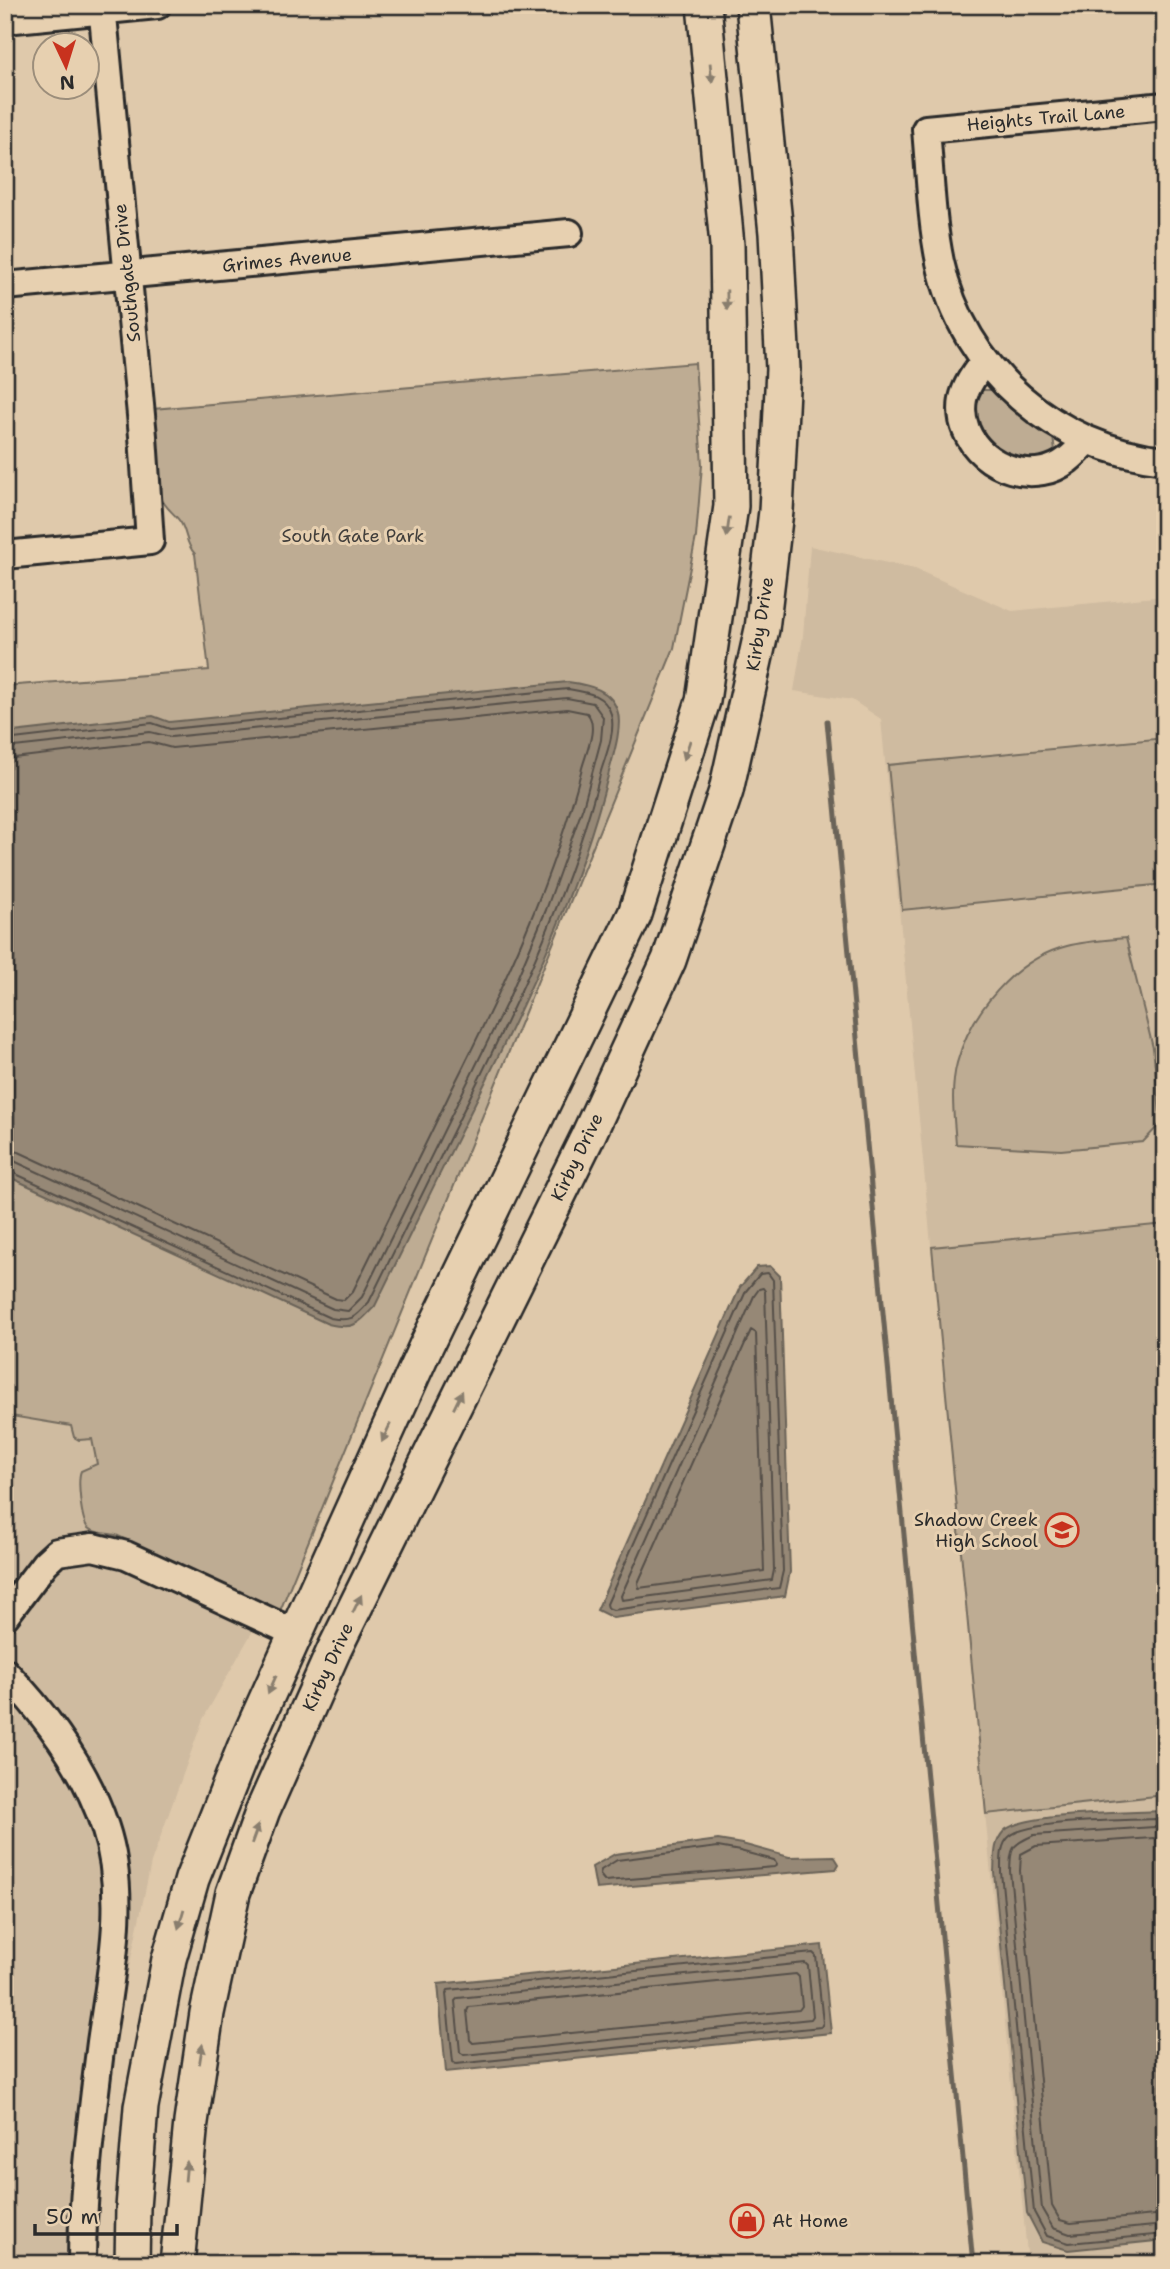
<svg xmlns="http://www.w3.org/2000/svg" width="1170" height="2269" font-family="'Shantell Sans',sans-serif">
	<rect width="100%" height="100%" fill="#dfc9ab"/>
	<filter id="ink" filterUnits="userSpaceOnUse"><feTurbulence type="fractalNoise" baseFrequency=".0143" numOctaves="2"/><feDisplacementMap in="SourceGraphic" scale="14" xChannelSelector="R" yChannelSelector="G"/><feConvolveMatrix kernelMatrix="1 2 1 2 8 2 1 2 1" color-interpolation-filters="sRGB"/></filter>
	<g filter="url(#ink)">
		<!-- built -->
		<path fill="#cfbba0" d="M810,546L915,569L1012,611L1165,596V2258L1105,2264H1028L881,719L852,700L794,691L803,636Z
			M5,1415L71,1427L80,1440L92,1439L97,1465L87,1467L78,1479L85,1521L91,1530L116,1535L196,1574L268,1604L203,1719L151,1863L115,2035L104,2103L97,2264H5Z"/>
		<!-- green -->
		<path fill="#beac93" stroke="#746c5f" stroke-width="2" d="M695,363L702,465L696,537L674,648L280,1611L116,1535C108,1533 94,1534 88,1528C81,1520 77,1480 81,1471L97,1464L92,1439L79,1440L74,1437L71,1426L5,1415V686L209,670L195,554C186,545 187,533 181,523C174,512 164,508 160,495L153,409Z
			M983,390H993L1053,437L1055,451C1034,467 994,459 982,434C977,422 975,408 976,395Z
			M1165,738V884L902,910L888,765Z
			M1126,938L1153,1048L1161,1123L1143,1142L1061,1150L956,1144C954,1118 950,1089 957,1063C970,1013 1015,959 1067,946C1086,941 1107,940 1126,938Z
			M1165,1224V1795L986,1814L932,1247Z"/>
		<!-- water -->
		<path fill="#968876" stroke="#6b6358" stroke-width="2" d="M568,682C589,685 612,689 618,713C622,730 612,759 608,776C579,889 528,997 476,1101C442,1169 408,1238 375,1306C357,1325 354,1330 328,1324L5,1175V733L153,716L169,722Z
			M770,1266L780,1276L790,1572L785,1596L613,1618L597,1610L740,1287L757,1267Z
			M1159,1811L1165,1815V2240L1068,2250L1042,2242L1027,2213L994,1872C995,1857 993,1843 1004,1831C1022,1813 1129,1813 1159,1811Z
			M718,1840L742,1844L789,1857L834,1856L839,1864L836,1869L596,1889L592,1867L615,1854Z
			M822,1945L831,2033L446,2072L438,1984Z"/>
		<g fill="none" stroke-linecap="round" stroke-linejoin="round">
			<!-- shore -->
			<path stroke="#565049" stroke-width="2" d="M5,740L152,723L170,729L568,689C586,692 605,694 611,714C616,731 606,755 601,771C572,886 521,995 468,1101C435,1168 402,1235 369,1302C355,1318 352,1322 330,1318L5,1169
				M5,748L150,732L171,737L567,698L593,703L603,717L601,740L583,807L546,910L508,1000L362,1297L348,1311L333,1309L14,1161L5,1160
				M5,759L149,742L172,748L567,709L587,713C599,726 586,753 582,768C553,881 503,988 451,1091C419,1158 386,1224 353,1291L344,1300L336,1299L19,1152L5,1149
				M768,1273L773,1280L783,1571L779,1588L613,1610L608,1608L607,1604L746,1291L760,1274Z
				M763,1288L765,1291L774,1570L772,1580L622,1600L621,1596L754,1296L759,1289Z
				M751,1330L756,1333L764,1571L639,1588L638,1583Z
				M1165,1820L1156,1819C1128,1820 1029,1820 1010,1836C1000,1844 1001,1860 1001,1872L1034,2212L1047,2236L1069,2243L1165,2234
				M1165,1829L1154,1827L1034,1835C1011,1845 1011,1847 1010,1871L1042,2209L1053,2228L1070,2234L1165,2225
				M1165,1840L1153,1838L1036,1846L1021,1854L1020,1871L1052,2206L1060,2220L1071,2223L1165,2214
				M718,1847L740,1851L774,1860L777,1865L774,1867L605,1881L600,1875L601,1870L617,1860Z
				M813,1953L816,1956L823,2023L821,2027L456,2064L453,2062L446,1994L448,1990Z
				M805,1963L808,1966L813,2016L811,2019L464,2055L460,2052L455,2001L458,1998Z
				M796,1974L799,1977L802,2006L799,2010L473,2043L470,2040L467,2011L469,2007Z"/>
			<!-- stream -->
			<path stroke="#6b6358" stroke-width="5" d="M827,721L973,2264"/>
			<defs>
				<path id="minor" d="M5,20L157,5
					M1165,106L926,129C930,173 931,219 940,262C963,370 1056,449 1165,460
					M5,286L569,233
					M984,361C976,372 966,385 963,399C955,444 1001,479 1043,471C1062,468 1075,454 1087,441
					M5,555L150,541L143,436L102,5
					M5,1616L45,1563L57,1552L93,1547L126,1555L295,1633
					M5,1672C47,1716 86,1769 105,1827C128,1896 111,1972 101,2042C92,2116 82,2190 82,2264"/>
				<path id="major" d="M132,2264L133,2208L141,2107L169,1959L192,1879L244,1748L425,1348L635,914L703,701L731,506L727,245L704,5
					M177,2264L191,2122L207,2013L233,1893L263,1810L334,1650L588,1136L669,960L726,791L762,629L776,511L783,369L776,233L753,5"/>
			</defs>
			<!-- minor casing -->
			<use href="#minor" stroke="#2b2b2b" stroke-width="32"/>
			<!-- major casing -->
			<use href="#major" stroke="#2b2b2b" stroke-width="38"/>
			<!-- minor -->
			<use href="#minor" stroke="#e7d0b0" stroke-width="26"/>
			<!-- major -->
			<use href="#major" stroke="#e7d0b0" stroke-width="33"/>
		</g>
		<!-- one-way arrows -->
		<defs><path id="oneway-solid" d="M-6-.8H1V-3.2L6.5 0L1 3.2V.8H-6Z" transform="scale(1.75)"/></defs>
		<g fill="#897e6e">
			<use href="#oneway-solid" transform="translate(711 73) rotate(85)"/>
			<use href="#oneway-solid" transform="translate(727 300) rotate(89)"/>
			<use href="#oneway-solid" transform="translate(728 527) rotate(98)"/>
			<use href="#oneway-solid" transform="translate(687 750) rotate(108)"/>
			<use href="#oneway-solid" transform="translate(458 1400) rotate(-64)"/>
			<use href="#oneway-solid" transform="translate(386 1433) rotate(115)"/>
			<use href="#oneway-solid" transform="translate(357 1604) rotate(-64)"/>
			<use href="#oneway-solid" transform="translate(272 1685) rotate(114)"/>
			<use href="#oneway-solid" transform="translate(255 1834) rotate(-70)"/>
			<use href="#oneway-solid" transform="translate(181 1919) rotate(106)"/>
			<use href="#oneway-solid" transform="translate(201 2054) rotate(-81)"/>
			<use href="#oneway-solid" transform="translate(186 2171) rotate(-85)"/>
		</g>
	</g>
	<!-- icons -->
	<defs>
		<symbol id="school-ring" viewBox="-11 -11 22 22"><circle r="9.5" fill="#e7d0b0" stroke="#c8321e" stroke-width="1.5"/><path d="M0-5L7-2L0 1L-7-2ZM-4 1L0 2.5L4 1V4Q0 6-4 4Z" fill="#c8321e"/></symbol>
		<symbol id="shop-ring" viewBox="-11 -11 22 22"><circle r="9.5" fill="#e7d0b0" stroke="#c8321e" stroke-width="1.5"/><path d="M-5-2.5h2.3a2.7 3.5 0 0 1 5.4 0H5L5.5 6h-11ZM-1.5-2.5h3a1.5 2.3 0 0 0-3 0Z" fill="#c8321e"/></symbol>
	</defs>
	<g fill-rule="evenodd">
		<use href="#school-ring" x="1043" y="1511" width="38" height="38"/>
		<use href="#shop-ring" x="728" y="2202" width="38" height="38"/>
	</g>
	<g text-anchor="middle" dominant-baseline="central" stroke-width="6" stroke-linejoin="round" paint-order="stroke">
		<!-- street labels -->
		<g font-size="18" fill="#2b2b2b" stroke="#e7d0b0">
			<text transform="translate(1046 118) rotate(-5)">Heights Trail Lane</text>
			<text transform="translate(287 260) rotate(-5)">Grimes Avenue</text>
			<text transform="translate(127 273) rotate(-96)">Southgate Drive</text>
			<text transform="translate(760 624) rotate(-81)">Kirby Drive</text>
			<text transform="translate(577 1157) rotate(-64)">Kirby Drive</text>
			<text transform="translate(328 1667) rotate(-65)">Kirby Drive</text>
		</g>
		<!-- park labels -->
		<g font-size="18" fill="#413e3b" stroke="#e7d0b0">
			<text x="353" y="536">South Gate Park</text>
		</g>
		<!-- poi labels -->
		<g font-size="18" fill="#2b2b2b" stroke="#e7d0b0" text-anchor="end">
			<text x="1038" y="1520">Shadow Creek<tspan x="1038" dy="21">High School</tspan></text>
			<text x="772" y="2221" text-anchor="start">At Home</text>
		</g>
	</g>
	<!-- margin -->
	<rect width="1170" height="2269" fill="none" stroke="#e7d0b0" stroke-width="28"/>
	<rect x="14" y="14" width="1142" height="2241" fill="none" stroke="#2b2b2b" stroke-width="2.5" filter="url(#ink)"/>
	<!-- north arrow -->
	<g transform="translate(66 66) rotate(176)"><circle r="33" fill="#e7d0b0" stroke="#9c8e7b" stroke-width="2"/>
	<path d="M0-5L12 26L0 18L-12 26Z" fill="#c8321e"/>
	<text y="-10" font-size="19" font-weight="bold" text-anchor="middle" fill="#2b2b2b">N</text>
	</g>
	<!-- scale -->
	<path d="M35 2224v10h142v-10" fill="none" stroke="#2b2b2b" stroke-width="3.5"/>
	<text x="46" y="2224" font-size="21" fill="#2b2b2b" stroke="#e7d0b0" stroke-width="5" paint-order="stroke">50 m</text>
</svg>
